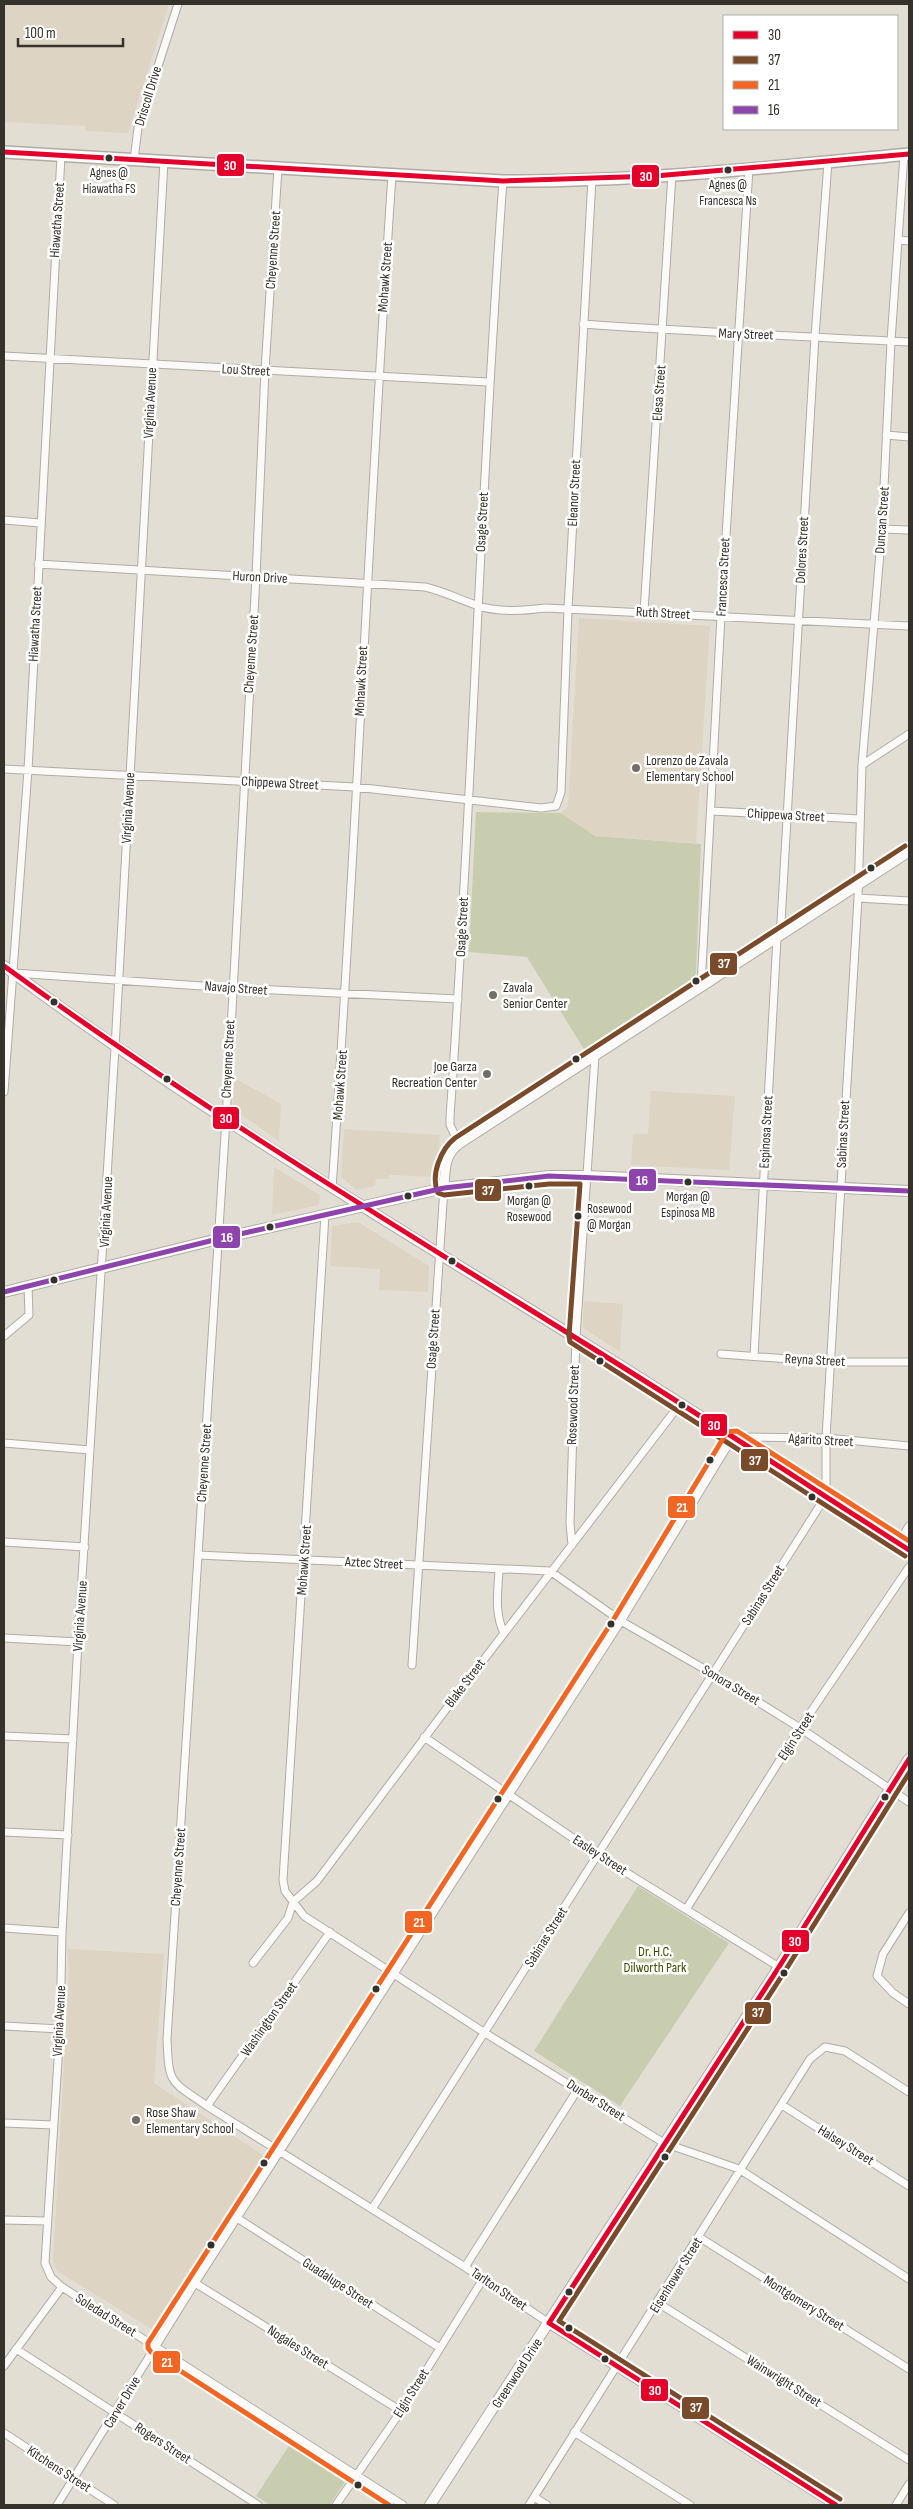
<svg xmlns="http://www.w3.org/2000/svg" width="913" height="2509" font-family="'Sofia Sans Condensed',sans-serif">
	<rect width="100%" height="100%" fill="#e3ded4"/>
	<!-- built -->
	<path fill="#ddd4c3" d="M4,4H169L128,133L85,131V126L4,122Z
		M579,618L710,626L696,843L595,836L561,813L568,806Z
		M234,1078L281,1104L279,1141L233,1109Z
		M651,1091L735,1096L729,1170L631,1165L633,1134H648Z
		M344,1129L440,1135L437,1177L390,1175L389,1179H376L375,1186L357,1190L341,1177Z
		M274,1167L320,1195L319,1205L272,1215Z
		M358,1222L429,1266L428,1292L379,1290L380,1269L330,1266L332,1226Z
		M584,1301L623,1304L620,1352L583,1328Z
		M67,1949L164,1954L154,2083L267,2158L155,2331L57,2271L53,2261L69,1970Z"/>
	<!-- green -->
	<path fill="#c9cdb0" d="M476,812L561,813L595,836L701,844L696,973L693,980L585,1051L527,957L469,952Z
		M638,1886L729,1943L620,2106L534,2051Z
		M292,2441L348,2477L330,2505H270L256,2496Z"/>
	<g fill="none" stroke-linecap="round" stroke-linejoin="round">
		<defs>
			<path id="minor" d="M134,160L138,128L178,4
				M164,161L115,1048L78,1642L62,1932L60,2029L45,2263L51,2277L62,2287L403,2505
				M278,168L265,370L256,577L226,1119L167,2039C169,2086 170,2080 207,2106L465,2267L549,2323
				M899,240L909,241
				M583,324C692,332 800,336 909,342
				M4,356L488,382
				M886,435L909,437
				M4,520L40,523
				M882,529L909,530
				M38,564L425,587C443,591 458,599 476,605C497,613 523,611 545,608L909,626
				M644,612L672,174
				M862,765L909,734
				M4,769L355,787L541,808L556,806L561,792L568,609L592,179
				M711,811L860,819
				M858,898L909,901
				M14,973L231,988L458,999
				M701,986L721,616L749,168
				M4,1092L28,770L61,156
				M459,1144L450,1125V1117C472,806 480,493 503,181
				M332,1188C356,850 369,512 392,175
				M325,1215L283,1880L285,1891L304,1916L485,2033L664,2143L739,2169L909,2279
				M4,1336L29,1315L28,1286
				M721,1354L830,1362H909
				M754,1356L777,938L781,922L815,336L828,162
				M4,1443L90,1450
				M4,1542L85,1547
				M898,1543L909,1526
				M572,1545L570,1523L576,1337L595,1056
				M198,1555L550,1571L621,1621L713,1674L800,1728L909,1802
				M499,1570C498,1591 494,1613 504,1633
				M4,1638L78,1642
				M412,1665L444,1188
				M4,1736L73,1739
				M424,1737L598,1855L779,1967
				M4,1832L68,1835
				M687,1908L800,1728L909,1567
				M909,1913L883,1954L877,1976L893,1993L909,2004
				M4,1928L62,1932
				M253,1963L288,1918L293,1902L317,1881L459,1692L680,1404
				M4,2026L60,2029
				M782,2105L909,2186
				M207,2106L330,1932
				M4,2123L53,2125
				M372,2209L826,1496V1438L858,898L862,765L882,529L891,341L904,154
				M237,2218L440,2348
				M4,2220L47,2221
				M699,2237L909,2369
				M465,2267L578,2089
				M195,2283L401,2411
				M658,2303L909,2460
				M16,2349L258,2505
				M4,2366L62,2287
				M574,2432L690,2505
				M4,2433L114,2505
				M534,2497L547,2505
				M57,2505L195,2283L621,1621L733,1437L826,1438L909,1446
				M336,2505L401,2411L483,2279
				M529,2505L810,2059L825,2047L845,2051L909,2092
				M896,2505L909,2484"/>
			<path id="tertiary" d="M444,1188C445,1170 444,1155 459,1144L909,852
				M549,2323L836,2505"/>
			<path id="secondary" d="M4,966C186,1102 382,1218 576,1338C688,1407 798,1479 909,1550
				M4,1292L218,1239L444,1188L549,1176H588L909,1191
				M430,2505L779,1967L909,1759"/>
			<path id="primary" d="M4,152L503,181C638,182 775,167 909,154"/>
		</defs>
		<!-- minor casing -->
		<use href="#minor" stroke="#b0aca5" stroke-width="9"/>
		<!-- tertiary casing -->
		<use href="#tertiary" stroke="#b0aca5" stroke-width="11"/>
		<!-- secondary casing -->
		<use href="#secondary" stroke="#b0aca5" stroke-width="12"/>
		<!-- primary casing -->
		<use href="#primary" stroke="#b0aca5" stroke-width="14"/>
		<!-- minor -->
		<use href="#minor" stroke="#fbfaf9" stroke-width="7"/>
		<!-- tertiary -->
		<use href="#tertiary" stroke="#fbfaf9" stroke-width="9"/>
		<!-- secondary -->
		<use href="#secondary" stroke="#fbfaf9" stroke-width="10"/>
		<!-- primary -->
		<use href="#primary" stroke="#fbfaf9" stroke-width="11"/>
		<defs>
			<path id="bus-1" d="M4,152L503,181L655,176L909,154
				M4,966C188,1100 382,1218 576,1338C688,1407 798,1479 909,1550
				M836,2505L549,2323L779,1967L909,1759"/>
			<path id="bus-2" d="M905,846L455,1138C441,1149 430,1175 438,1193L444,1195L549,1184H580L569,1336L570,1342L905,1556
				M840,2499L559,2321L785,1971L909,1773"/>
			<path id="bus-3" d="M389,2505L151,2352L148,2348V2343L615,1617L727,1432L737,1431L909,1541"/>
			<path id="bus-4" d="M4,1292L218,1239L444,1188L549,1176L909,1191"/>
		</defs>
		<!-- bus-1 casing -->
		<use href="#bus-1" stroke="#fff" stroke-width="9"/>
		<!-- bus-2 casing -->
		<use href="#bus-2" stroke="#fff" stroke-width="9"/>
		<!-- bus-3 casing -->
		<use href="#bus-3" stroke="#fff" stroke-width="9"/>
		<!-- bus-4 casing -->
		<use href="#bus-4" stroke="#fff" stroke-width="9"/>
		<!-- bus-1 -->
		<use href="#bus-1" stroke="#e4002b" stroke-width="5"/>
		<!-- bus-2 -->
		<use href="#bus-2" stroke="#7a4b2a" stroke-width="5"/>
		<!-- bus-3 -->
		<use href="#bus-3" stroke="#f26522" stroke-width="5"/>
		<!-- bus-4 -->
		<use href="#bus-4" stroke="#8e44ad" stroke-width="5"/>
	</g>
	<!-- markers -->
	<g fill="#35322b" stroke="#fff" stroke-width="2">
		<circle cx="109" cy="158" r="4.5"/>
		<circle cx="728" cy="170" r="4.5"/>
		<circle cx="871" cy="868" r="4.5"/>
		<circle cx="696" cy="981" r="4.5"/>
		<circle cx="54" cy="1002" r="4.5"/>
		<circle cx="576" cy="1059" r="4.5"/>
		<circle cx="167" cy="1079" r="4.5"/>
		<circle cx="688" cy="1182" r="4.5"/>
		<circle cx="529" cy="1186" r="4.5"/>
		<circle cx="408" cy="1196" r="4.5"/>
		<circle cx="578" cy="1216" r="4.5"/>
		<circle cx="270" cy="1227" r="4.5"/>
		<circle cx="452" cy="1261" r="4.5"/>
		<circle cx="54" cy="1280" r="4.5"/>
		<circle cx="600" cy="1361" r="4.5"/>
		<circle cx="682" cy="1405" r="4.5"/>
		<circle cx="710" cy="1460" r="4.5"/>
		<circle cx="812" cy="1497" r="4.5"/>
		<circle cx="611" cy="1624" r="4.5"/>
		<circle cx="885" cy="1797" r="4.5"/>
		<circle cx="498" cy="1799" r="4.5"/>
		<circle cx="784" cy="1973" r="4.5"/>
		<circle cx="376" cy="1989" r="4.5"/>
		<circle cx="665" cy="2157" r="4.5"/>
		<circle cx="264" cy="2163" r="4.5"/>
		<circle cx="211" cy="2245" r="4.5"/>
		<circle cx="569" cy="2292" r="4.5"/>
		<circle cx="569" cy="2328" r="4.5"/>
		<circle cx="605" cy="2359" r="4.5"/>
		<circle cx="358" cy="2485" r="4.5"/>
	</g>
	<g fill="#726e66" stroke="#fff" stroke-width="2">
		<circle cx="636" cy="768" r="5"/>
		<circle cx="493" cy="995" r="5"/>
		<circle cx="487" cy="1074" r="5"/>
		<circle cx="136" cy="2120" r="5"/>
	</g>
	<g text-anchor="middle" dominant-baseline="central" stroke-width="5" stroke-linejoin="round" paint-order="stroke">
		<!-- bus labels -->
		<g font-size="13" fill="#35322b" stroke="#fff">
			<text x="109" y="173">Agnes @<tspan x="109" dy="16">Hiawatha FS</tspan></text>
			<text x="728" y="185">Agnes @<tspan x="728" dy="16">Francesca Ns</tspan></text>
			<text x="688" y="1197">Morgan @<tspan x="688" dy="16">Espinosa MB</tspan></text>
			<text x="529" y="1201">Morgan @<tspan x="529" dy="16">Rosewood</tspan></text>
			<text x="587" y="1209" text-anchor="start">Rosewood<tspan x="587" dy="16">@ Morgan</tspan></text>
		</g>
		<!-- street labels -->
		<g font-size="14" fill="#35322b" stroke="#fff">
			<text transform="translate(148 96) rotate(-73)">Driscoll Drive</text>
			<text transform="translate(57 220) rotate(-86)">Hiawatha Street</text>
			<text transform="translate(273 250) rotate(-86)">Cheyenne Street</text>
			<text transform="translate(385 277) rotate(-86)">Mohawk Street</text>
			<text transform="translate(746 334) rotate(2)">Mary Street</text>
			<text transform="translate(246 370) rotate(3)">Lou Street</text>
			<text transform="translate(659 393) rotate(-86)">Elesa Street</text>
			<text transform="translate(150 403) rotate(-87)">Virginia Avenue</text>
			<text transform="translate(574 493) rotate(-87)">Eleanor Street</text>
			<text transform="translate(882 520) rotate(-86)">Duncan Street</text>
			<text transform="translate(482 522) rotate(-87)">Osage Street</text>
			<text transform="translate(802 550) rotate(-87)">Dolores Street</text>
			<text transform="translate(260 577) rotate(3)">Huron Drive</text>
			<text transform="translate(723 577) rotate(-87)">Francesca Street</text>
			<text transform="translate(663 613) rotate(3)">Ruth Street</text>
			<text transform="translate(35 624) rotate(-87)">Hiawatha Street</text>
			<text transform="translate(251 654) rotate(-86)">Cheyenne Street</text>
			<text transform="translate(361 681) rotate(-87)">Mohawk Street</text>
			<text transform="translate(280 783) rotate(3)">Chippewa Street</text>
			<text transform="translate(128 808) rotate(-87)">Virginia Avenue</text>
			<text transform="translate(786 815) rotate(3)">Chippewa Street</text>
			<text transform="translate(462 927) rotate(-87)">Osage Street</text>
			<text transform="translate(236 988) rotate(4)">Navajo Street</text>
			<text transform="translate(228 1059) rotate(-87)">Cheyenne Street</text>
			<text transform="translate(340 1085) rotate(-86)">Mohawk Street</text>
			<text transform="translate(766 1132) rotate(-87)">Espinosa Street</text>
			<text transform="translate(843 1134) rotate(-87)">Sabinas Street</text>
			<text transform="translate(106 1212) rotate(-87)">Virginia Avenue</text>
			<text transform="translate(433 1339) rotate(-86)">Osage Street</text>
			<text transform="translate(815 1360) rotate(3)">Reyna Street</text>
			<text transform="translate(573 1405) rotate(-88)">Rosewood Street</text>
			<text transform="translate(821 1440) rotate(3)">Agarito Street</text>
			<text transform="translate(204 1463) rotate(-86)">Cheyenne Street</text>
			<text transform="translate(304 1560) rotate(-86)">Mohawk Street</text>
			<text transform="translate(374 1563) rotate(3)">Aztec Street</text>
			<text transform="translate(763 1595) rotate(-58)">Sabinas Street</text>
			<text transform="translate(80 1616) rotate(-86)">Virginia Avenue</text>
			<text transform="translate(465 1683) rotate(-53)">Blake Street</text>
			<text transform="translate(731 1685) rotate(31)">Sonora Street</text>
			<text transform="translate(796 1736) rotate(-57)">Elgin Street</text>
			<text transform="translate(600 1855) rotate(33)">Easley Street</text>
			<text transform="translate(178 1867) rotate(-86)">Cheyenne Street</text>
			<text transform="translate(546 1937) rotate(-58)">Sabinas Street</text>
			<text transform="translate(269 2019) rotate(-55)">Washington Street</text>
			<text transform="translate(59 2021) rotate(-87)">Virginia Avenue</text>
			<text transform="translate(596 2100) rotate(32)">Dunbar Street</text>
			<text transform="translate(846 2145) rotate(32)">Halsey Street</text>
			<text transform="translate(676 2275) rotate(-58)">Eisenhower Street</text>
			<text transform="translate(338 2283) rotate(33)">Guadalupe Street</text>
			<text transform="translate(499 2289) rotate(34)">Tarlton Street</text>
			<text transform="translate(804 2303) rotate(32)">Montgomery Street</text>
			<text transform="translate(106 2315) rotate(32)">Soledad Street</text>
			<text transform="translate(298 2347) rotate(32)">Nogales Street</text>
			<text transform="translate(517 2373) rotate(-57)">Greenwood Drive</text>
			<text transform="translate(784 2381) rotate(32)">Wainwright Street</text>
			<text transform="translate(411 2393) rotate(-58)">Elgin Street</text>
			<text transform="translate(122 2402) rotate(-59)">Carver Drive</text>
			<text transform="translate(163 2443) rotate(33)">Rogers Street</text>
			<text transform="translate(59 2469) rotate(33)">Kitchens Street</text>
		</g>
		<!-- poi labels -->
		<g font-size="14" fill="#35322b" stroke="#fff" text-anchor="start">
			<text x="646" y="760">Lorenzo de Zavala<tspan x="646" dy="16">Elementary School</tspan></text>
			<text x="503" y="987">Zavala<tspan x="503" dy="16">Senior Center</tspan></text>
			<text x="477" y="1066" text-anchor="end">Joe Garza<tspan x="477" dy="16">Recreation Center</tspan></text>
			<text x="146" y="2112">Rose Shaw<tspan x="146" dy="16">Elementary School</tspan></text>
		</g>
		<!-- park labels -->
		<g font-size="14" fill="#414c01" stroke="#fff">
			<text x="655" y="1951">Dr. H.C.<tspan x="655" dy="16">Dilworth Park</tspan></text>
		</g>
	</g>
	<g stroke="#fff" stroke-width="2">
		<rect x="216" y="153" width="29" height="24" rx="5" fill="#e4002b"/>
		<rect x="631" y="164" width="29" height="24" rx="5" fill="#e4002b"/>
		<rect x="709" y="952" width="29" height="24" rx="5" fill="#7a4b2a"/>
		<rect x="212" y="1106" width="28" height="24" rx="5" fill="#e4002b"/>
		<rect x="628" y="1168" width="29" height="24" rx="5" fill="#8e44ad"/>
		<rect x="474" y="1178" width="28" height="24" rx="5" fill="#7a4b2a"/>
		<rect x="212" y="1225" width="29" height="24" rx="5" fill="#8e44ad"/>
		<rect x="700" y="1413" width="28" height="24" rx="5" fill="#e4002b"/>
		<rect x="740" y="1448" width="29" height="24" rx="5" fill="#7a4b2a"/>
		<rect x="667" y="1495" width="29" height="24" rx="5" fill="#f26522"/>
		<rect x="404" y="1910" width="29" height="24" rx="5" fill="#f26522"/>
		<rect x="781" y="1929" width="29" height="24" rx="5" fill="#e4002b"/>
		<rect x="744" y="2001" width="28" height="24" rx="5" fill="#7a4b2a"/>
		<rect x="152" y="2350" width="29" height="24" rx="5" fill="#f26522"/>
		<rect x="640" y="2378" width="29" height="24" rx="5" fill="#e4002b"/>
		<rect x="681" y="2396" width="29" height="24" rx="5" fill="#7a4b2a"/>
	</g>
	<g font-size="14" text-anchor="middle" font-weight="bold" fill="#fff">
		<text x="230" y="170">30</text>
		<text x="646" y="181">30</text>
		<text x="724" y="968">37</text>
		<text x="226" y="1123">30</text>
		<text x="642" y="1185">16</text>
		<text x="488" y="1195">37</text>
		<text x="227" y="1242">16</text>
		<text x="714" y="1430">30</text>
		<text x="755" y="1465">37</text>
		<text x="682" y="1512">21</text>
		<text x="419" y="1927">21</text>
		<text x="795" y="1946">30</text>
		<text x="758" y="2017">37</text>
		<text x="167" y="2367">21</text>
		<text x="655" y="2395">30</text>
		<text x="696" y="2412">37</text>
	</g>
	<!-- border -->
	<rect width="913" height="2509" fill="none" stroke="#35322b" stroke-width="10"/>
	<!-- legend -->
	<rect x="723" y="15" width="175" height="115" fill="#ffffff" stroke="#aeadaa"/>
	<rect x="733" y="31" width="25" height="8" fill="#e4002b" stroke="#aeadaa"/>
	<text x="768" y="40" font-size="15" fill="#35322b">30</text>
	<rect x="733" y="56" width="25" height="8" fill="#7a4b2a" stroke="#aeadaa"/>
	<text x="768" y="65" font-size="15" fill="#35322b">37</text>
	<rect x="733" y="81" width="25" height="8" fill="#f26522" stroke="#aeadaa"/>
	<text x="768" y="90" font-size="15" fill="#35322b">21</text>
	<rect x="733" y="106" width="25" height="8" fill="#8e44ad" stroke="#aeadaa"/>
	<text x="768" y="115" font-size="15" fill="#35322b">16</text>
	<!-- scale -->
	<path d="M18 38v8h105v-8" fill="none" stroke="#35322b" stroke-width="2.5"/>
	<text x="25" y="38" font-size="15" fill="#35322b" stroke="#ffffff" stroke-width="4" paint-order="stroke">100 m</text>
</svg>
